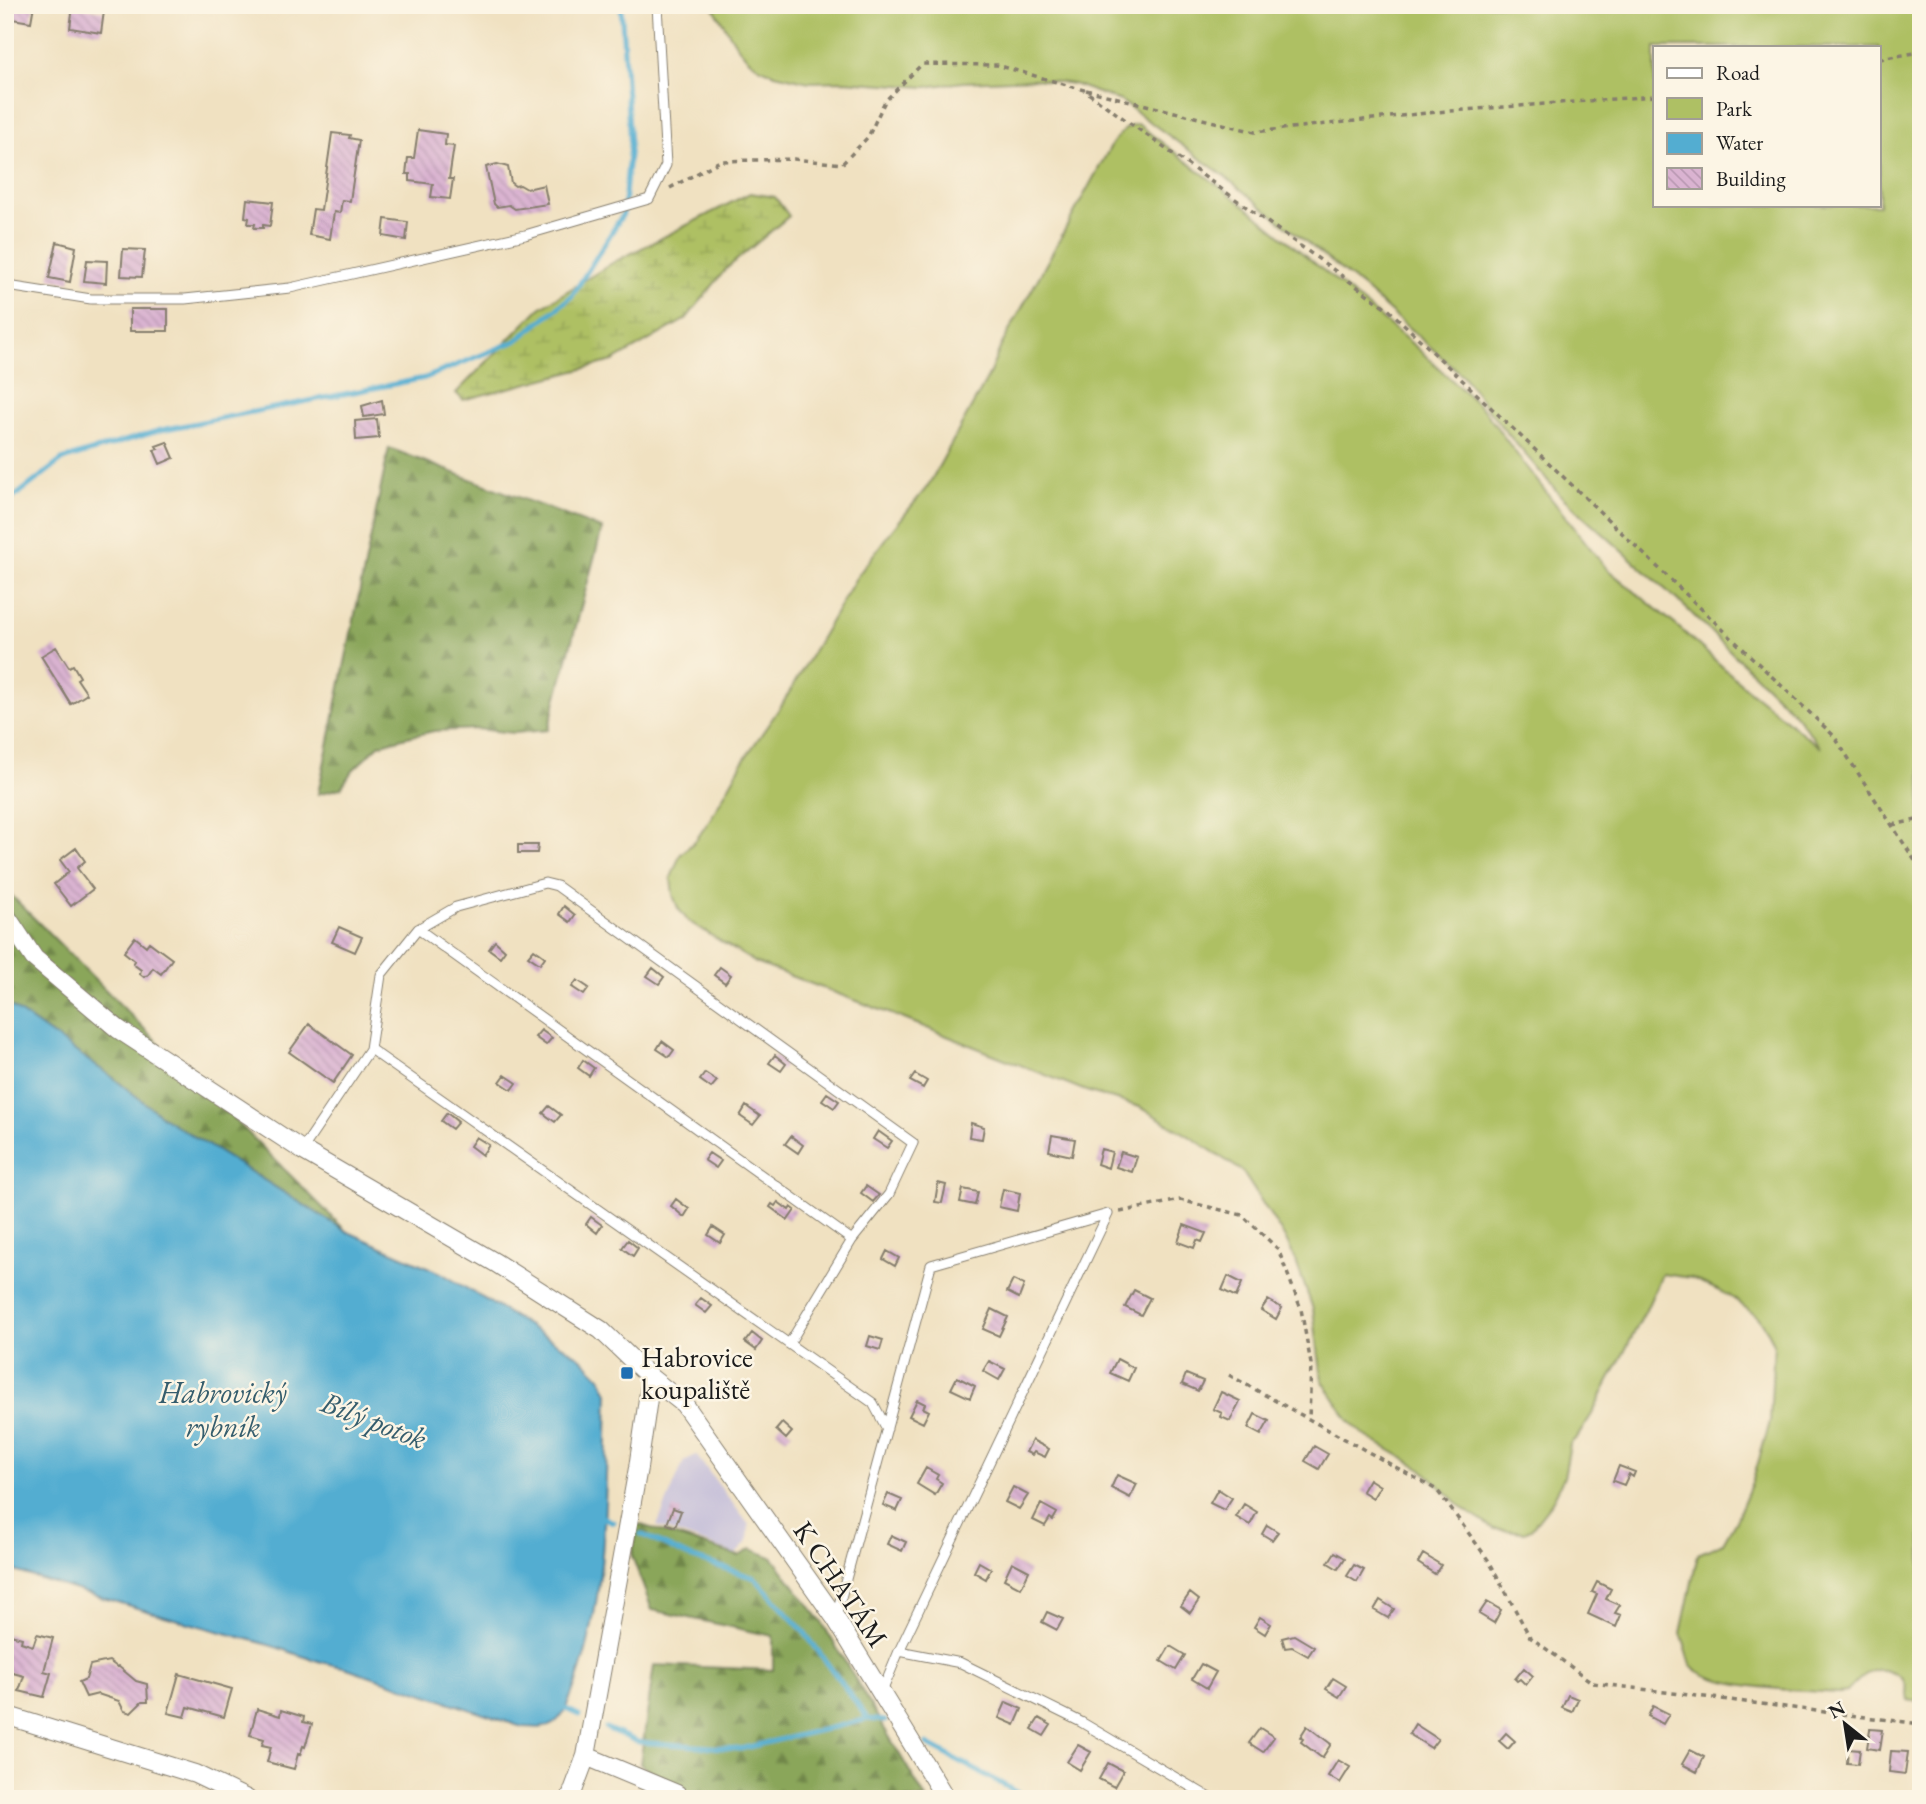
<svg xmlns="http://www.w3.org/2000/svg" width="1926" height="1804" font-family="'EB Garamond',serif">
	<defs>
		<pattern id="forest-firs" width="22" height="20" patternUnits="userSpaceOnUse" patternTransform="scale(1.75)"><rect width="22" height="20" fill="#8aa65a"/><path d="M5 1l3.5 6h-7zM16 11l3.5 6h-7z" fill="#70864a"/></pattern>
		<pattern id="wetland-marsh" width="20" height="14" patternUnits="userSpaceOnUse" patternTransform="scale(1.75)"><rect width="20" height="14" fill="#aec064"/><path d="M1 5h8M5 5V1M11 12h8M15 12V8" fill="none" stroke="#95a456"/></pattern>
		<pattern id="building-back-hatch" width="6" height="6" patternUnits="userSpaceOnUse" patternTransform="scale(1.75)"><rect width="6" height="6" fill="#dab3d1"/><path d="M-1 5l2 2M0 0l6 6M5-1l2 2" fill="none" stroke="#ba99b3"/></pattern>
	</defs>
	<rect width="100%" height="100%" fill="#fcf5e5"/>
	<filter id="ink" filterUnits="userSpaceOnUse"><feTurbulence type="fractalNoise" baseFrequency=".0143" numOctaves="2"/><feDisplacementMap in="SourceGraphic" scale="14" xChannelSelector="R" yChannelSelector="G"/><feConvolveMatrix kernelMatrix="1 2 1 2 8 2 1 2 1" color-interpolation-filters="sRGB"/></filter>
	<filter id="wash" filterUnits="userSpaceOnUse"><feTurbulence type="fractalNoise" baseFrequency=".00686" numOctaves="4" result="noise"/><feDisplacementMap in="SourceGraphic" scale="28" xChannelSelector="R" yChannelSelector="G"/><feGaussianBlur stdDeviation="1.57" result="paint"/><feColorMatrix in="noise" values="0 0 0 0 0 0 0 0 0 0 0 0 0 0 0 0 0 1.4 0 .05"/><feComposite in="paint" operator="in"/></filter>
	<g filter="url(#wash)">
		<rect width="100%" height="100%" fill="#f0e1c1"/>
		<!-- industrial -->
		<path fill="#c6c0d9" d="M696,1455L749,1525L748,1541L736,1554L657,1526L684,1461Z"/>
		<!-- green -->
		<path fill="#aec064" stroke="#656e40" stroke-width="2" fill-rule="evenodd" d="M712,5H1921V1702L1908,1700C1907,1695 1907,1688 1904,1683C1902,1678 1896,1674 1891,1672C1872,1664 1859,1679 1847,1692L1839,1693C1808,1691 1709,1689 1691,1665L1681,1633L1698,1554L1723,1543L1736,1520L1753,1480L1770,1422L1774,1344L1769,1333L1759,1318L1730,1296L1692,1278L1662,1274L1646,1310L1592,1414L1578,1436L1570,1444L1564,1477L1552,1502L1531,1529L1524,1532L1494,1529L1465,1510L1422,1469L1364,1435L1349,1421L1322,1380L1313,1309L1295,1259L1285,1238L1242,1171L1189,1136L1140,1107L1086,1091L894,1015L756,963L688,921L678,908L673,895L671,878L680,855L696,840L711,818L743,761L783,703L856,578L888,535L928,486L988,377L1001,346L1112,144C1120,133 1125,127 1138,124L1254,213L1416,347L1484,410L1527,468L1607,569L1677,626L1745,687L1821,748L1797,716L1685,607L1560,495L1502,427L1462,375L1361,286L1223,175L1121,101L1073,84L1036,79L963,82L925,87L844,81L809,82L775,74L759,67L748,59L737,46ZM1879,47V205H1655V47Z"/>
		<!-- forest -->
		<path fill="url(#forest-firs)" stroke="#53613b" stroke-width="2" d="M389,448L602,529L548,730L514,733L477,729L434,731L403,738L379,745L352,771L341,788L318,794Z
			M5,889L346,1231L164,1118L112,1077L5,1002Z
			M638,1524L739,1556L751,1549L772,1557L821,1621L926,1799H695L640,1764L654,1665L773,1670V1636L652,1610L632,1556Z"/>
		<!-- wetland -->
		<path fill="url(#wetland-marsh)" stroke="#656e40" stroke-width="2" d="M750,193L775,197L789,216L726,269L686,319L613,361L463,400L456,393L540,308L614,262Z"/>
		<!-- water -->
		<path fill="#53add1" stroke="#386476" stroke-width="2" d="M5,1002L112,1077L164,1118L346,1231L441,1273L580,1357L601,1378L608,1393C605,1490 609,1590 576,1683C570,1697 566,1715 553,1724C544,1730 532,1727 522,1727L344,1667C313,1662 291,1651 262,1643C176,1620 91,1595 5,1568Z"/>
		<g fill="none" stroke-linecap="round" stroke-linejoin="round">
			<!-- stream -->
			<path stroke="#53add1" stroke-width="5" d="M5,504L62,460L161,430L425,378L516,341L572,296L623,214L630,145L621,5
				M598,1515L613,1522
				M641,1534L687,1556L755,1578L805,1633L868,1719L885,1721
				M566,1709L579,1715
				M606,1728L638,1742L740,1749L868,1719
				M927,1744L1030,1799"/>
		</g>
		<g id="blocks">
			<!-- building -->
			<path fill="url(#building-back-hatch)" d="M8,5H34L31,22L6,18Z
				M73,6L104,11L101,33L70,28Z
				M418,130L446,134L445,145L454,146L449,179H453L450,199L431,197L433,184L410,181V174H406L408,158H414Z
				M332,133L350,135L349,138L359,140L350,201L342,200L340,213L334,212L330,239L309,235L313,209L321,210Z
				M497,164L508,167L511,183L515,186L520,185L527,189L544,185L548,204L515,209L509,205L497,207L494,204L486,167Z
				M247,199L273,202L270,226L263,225V228H254L255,224H248L249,218L245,217Z
				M385,219L408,222L406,240L383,236Z
				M57,242L76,247L70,282L49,278Z
				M123,249L145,250L142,277L121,276Z
				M87,260L107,261L106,283L84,281Z
				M130,309H168V331H130Z
				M382,400L384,414L364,417L362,406Z
				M377,419L379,438L356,440L355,421Z
				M167,442L174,458L160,464L154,450L158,449L156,446Z
				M56,647L69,667L73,665L80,677L77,679L87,694L71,704L41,656Z
				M518,845H538L537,853H518Z
				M76,848L85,861L77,868L93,889L71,906L54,884L69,872L60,860Z
				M564,906L575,915L570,922L559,914Z
				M339,927L362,937L355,952L332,942Z
				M135,937L146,946L149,942L172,959L161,974L153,968L148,975L144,977L140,974L141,970L133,964L135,961L124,952Z
				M495,941L505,950L500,957L489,949Z
				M534,949L545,957L540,964L528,956Z
				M720,967L731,975L725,983L714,975Z
				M653,968L664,977L659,984L647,976Z
				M577,980L589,988L584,995L572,987Z
				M309,1024L352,1055L333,1083L289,1052Z
				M541,1030L552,1038L546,1045L535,1037Z
				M662,1041L674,1050L669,1057L657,1049Z
				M775,1055L786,1064L781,1071L769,1063Z
				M583,1060L594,1068L589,1076L578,1068Z
				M705,1073L717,1081L711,1088L700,1080Z
				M915,1074L927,1081L923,1088L910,1081Z
				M505,1075L517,1083L512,1090L500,1082Z
				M827,1093L839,1101L834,1108L822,1100Z
				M549,1106L561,1115L555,1122L543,1113Z
				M746,1106L760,1116L753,1125L740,1116Z
				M447,1113L458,1122L452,1129L441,1121Z
				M971,1123L984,1127L982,1139L969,1137Z
				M878,1131L892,1141L887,1148L873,1139Z
				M1052,1135L1075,1139L1072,1156L1049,1151Z
				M791,1136L803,1145L798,1153L785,1144Z
				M476,1137L489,1145L482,1155L470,1146Z
				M1101,1149L1112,1152L1108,1168L1097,1164Z
				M1121,1152L1137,1157L1132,1172L1116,1167Z
				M709,1153L721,1161L716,1168L704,1160Z
				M938,1183L946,1185L942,1203L935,1202Z
				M866,1186L879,1195L873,1202L861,1193Z
				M963,1189L978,1192L975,1205L960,1202Z
				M1003,1189L1020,1193L1017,1211L999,1207Z
				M676,1199L689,1209L684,1217L671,1206Z
				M778,1202L789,1210L791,1207L795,1210L788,1220L770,1207L772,1204L775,1206Z
				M591,1217L602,1225L597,1233L586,1224Z
				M1184,1225L1206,1233L1202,1242L1197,1240L1194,1248L1178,1242Z
				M713,1227L725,1235L720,1243L708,1235Z
				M628,1240L638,1248L633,1256L622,1248Z
				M887,1251L899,1258L895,1266L883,1259Z
				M1228,1276L1242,1283L1236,1297L1222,1290Z
				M1013,1280L1024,1285L1019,1298L1007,1292Z
				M1134,1290L1150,1298L1141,1315L1125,1307Z
				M701,1298L712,1306L706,1313L695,1305Z
				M1268,1300L1282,1308L1276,1319L1261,1310Z
				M992,1309L1008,1317L999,1336L983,1329Z
				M752,1333L762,1341L756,1350L745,1342Z
				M870,1336L883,1340L880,1350L867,1346Z
				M1117,1359L1134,1368L1128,1381L1110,1373Z
				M989,1361L1005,1369L999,1380L983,1371Z
				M1186,1374L1203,1381L1198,1391L1182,1384Z
				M957,1377L975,1386L970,1398L951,1389Z
				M1221,1392L1240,1401L1230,1421L1221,1417L1222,1413L1213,1409Z
				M917,1400L925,1404L923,1408L929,1411L923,1423L909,1416Z
				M1255,1414L1269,1421L1261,1435L1248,1428Z
				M782,1423L792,1432L786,1439L776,1430Z
				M1032,1440L1049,1449L1045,1457L1034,1452L1032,1455L1026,1452Z
				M1314,1446L1328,1454L1319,1469L1305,1461Z
				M1619,1466L1635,1472L1633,1477L1629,1474L1624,1485L1613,1481Z
				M926,1468L938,1475L936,1479L942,1483L935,1495L917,1484Z
				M1117,1475L1137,1484L1130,1498L1111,1488Z
				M1369,1479L1380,1486L1373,1498L1362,1491Z
				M1013,1487L1028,1495L1019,1509L1005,1502Z
				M1218,1489L1232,1498L1224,1510L1210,1503Z
				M888,1494L902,1500L897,1511L883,1505Z
				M1041,1504L1057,1513L1053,1520L1050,1518L1045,1526L1033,1520Z
				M1244,1504L1257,1512L1250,1525L1236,1517Z
				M673,1508L681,1511L675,1527L667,1524Z
				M1267,1525L1278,1532L1272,1540L1262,1534Z
				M891,1535L906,1542L902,1551L887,1544Z
				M1335,1552L1345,1558L1338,1569L1328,1563Z
				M1423,1554L1441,1565L1435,1574L1418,1563Z
				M979,1562L991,1569L986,1579L974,1572Z
				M1012,1562L1029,1571L1021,1588L1004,1579Z
				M1354,1565L1364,1570L1357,1582L1347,1576Z
				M1597,1582L1611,1589L1606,1599L1620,1605L1615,1613L1621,1615L1616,1627L1588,1614L1597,1594L1592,1592Z
				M1190,1593L1199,1600L1190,1613L1181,1606Z
				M1380,1600L1394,1609L1388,1618L1374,1610Z
				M1487,1602L1501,1610L1494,1623L1479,1614Z
				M1047,1612L1063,1619L1057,1630L1042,1622Z
				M1260,1617L1271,1624L1265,1634L1254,1627Z
				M7,1634L22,1638L21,1642L33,1646L37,1634L53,1638L44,1671L51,1673L44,1697L19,1691L24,1676L5,1671V1642Z
				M1294,1635L1314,1647L1308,1656L1292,1647L1285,1648L1282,1638Z
				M1170,1646L1185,1655L1176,1670L1161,1661Z
				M109,1661L117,1667L118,1666L136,1681L147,1684L148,1702H142L131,1713L124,1711L119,1701L98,1694L86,1697L79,1682L86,1679L90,1665Z
				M1201,1664L1216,1672L1207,1688L1192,1679Z
				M1524,1668L1533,1676L1526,1685L1520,1679L1517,1681L1515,1679Z
				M179,1674L232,1689L224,1717L188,1707L185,1717L168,1713Z
				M1333,1678L1346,1686L1339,1697L1326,1689Z
				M1568,1695L1578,1699L1572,1712L1562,1708Z
				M1006,1702L1022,1709L1015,1725L999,1718Z
				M1653,1706L1669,1714L1663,1724L1648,1716Z
				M257,1709L280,1716L281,1710L304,1717L303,1722L312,1724L305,1747L303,1746L300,1755L298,1754L294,1769L267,1762L271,1747L262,1745L264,1739L250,1735Z
				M1039,1718L1051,1725L1044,1736L1032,1729Z
				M1415,1724L1438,1739L1431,1748L1409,1734Z
				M1307,1726L1331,1744L1322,1758L1301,1742L1303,1739L1300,1737Z
				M1260,1728L1274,1737L1263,1752L1249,1743Z
				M1870,1729L1882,1730L1879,1750L1867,1748Z
				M1506,1733L1515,1741L1508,1749L1499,1741Z
				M1078,1745L1091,1752L1080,1770L1067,1762Z
				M1848,1749L1860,1750L1858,1764L1847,1763Z
				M1690,1750L1704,1757L1697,1772L1682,1764Z
				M1891,1751L1908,1752L1905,1774L1889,1772Z
				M1338,1760L1350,1767L1340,1783L1328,1776Z
				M1108,1763L1123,1771L1114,1787L1099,1779Z"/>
		</g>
	</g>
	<g filter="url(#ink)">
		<use href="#blocks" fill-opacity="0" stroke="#867e6e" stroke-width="2"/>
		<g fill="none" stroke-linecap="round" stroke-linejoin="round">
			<defs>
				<path id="lane" d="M5,284L14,287L91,299H185L290,288L525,235L649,199L666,165L657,5
					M418,929L852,1240
					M370,1049L789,1344
					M302,1150L370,1049L381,975L418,929L456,907L545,883L557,886L913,1143L889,1194L852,1240L789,1344L873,1403L887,1429
					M836,1616L931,1265L1108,1214
					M899,1651L961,1663L1081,1722L1212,1799
					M882,1692L899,1651L1108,1214"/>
				<path id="street" d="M5,914L34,958L118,1029L302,1150L496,1263L601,1330L651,1378L684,1404L836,1619L946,1799
					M651,1378L638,1468L586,1756L677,1794
					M5,1715L195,1774L247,1799
					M570,1799L586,1756"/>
			</defs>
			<!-- lane casing -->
			<use href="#lane" stroke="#867e6e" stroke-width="11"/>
			<!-- street casing -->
			<use href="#street" stroke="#867e6e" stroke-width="20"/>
			<!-- path -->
			<path stroke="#867e6e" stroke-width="3.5" stroke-dasharray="5 5" stroke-linecap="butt" d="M1879,59L1921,52
				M1086,90L1255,132L1436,112L1655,96
				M670,188L720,161L794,159L842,164L868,137L885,101L922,64L997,65L1084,90L1388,309L1834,736L1921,870
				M1892,825L1921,819
				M1120,1212L1180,1200L1242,1215L1278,1249L1301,1309L1311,1364L1309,1419
				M1229,1375L1437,1490L1489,1561L1530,1637L1593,1683L1921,1724"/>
			<!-- lane -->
			<use href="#lane" stroke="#fff" stroke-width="9"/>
			<!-- street -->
			<use href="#street" stroke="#fff" stroke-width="18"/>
		</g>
	</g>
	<!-- markers -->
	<rect fill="#1f6fb2" stroke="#fcf5e5" stroke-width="2.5" x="620" y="1366" width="14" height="14" rx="3.5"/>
	<g text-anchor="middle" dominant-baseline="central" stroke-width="5" stroke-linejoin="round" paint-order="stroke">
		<!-- poi labels -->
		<g font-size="28" fill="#1c1c1c" stroke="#fcf5e5" text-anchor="start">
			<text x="641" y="1357">Habrovice<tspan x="641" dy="32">koupaliště</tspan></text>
		</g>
		<!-- street labels -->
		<g font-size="28" fill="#1c1c1c" stroke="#fcf5e5">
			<text transform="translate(841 1584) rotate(56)">K CHATÁM</text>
		</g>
		<!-- water labels -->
		<g font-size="30" font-style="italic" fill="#355d6d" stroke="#fcf5e5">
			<text x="223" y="1392">Habrovický<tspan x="223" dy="34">rybník</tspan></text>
			<text transform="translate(374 1420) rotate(21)">Bílý potok</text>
		</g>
	</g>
	<!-- margin -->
	<rect width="1926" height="1804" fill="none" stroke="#fcf5e5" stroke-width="28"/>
	<!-- legend -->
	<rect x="1653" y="46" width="228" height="161" fill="#fcf5e5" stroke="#a29e95" stroke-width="2"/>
	<rect x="1667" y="68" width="35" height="10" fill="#ffffff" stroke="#a29e95" stroke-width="2"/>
	<text x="1716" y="80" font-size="21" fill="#1c1c1c">Road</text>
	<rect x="1667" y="98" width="35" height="21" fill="#aec064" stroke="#a29e95" stroke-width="2"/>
	<text x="1716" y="116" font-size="21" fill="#1c1c1c">Park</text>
	<rect x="1667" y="133" width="35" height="21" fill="#53add1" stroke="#a29e95" stroke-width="2"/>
	<text x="1716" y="150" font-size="21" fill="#1c1c1c">Water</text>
	<rect x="1667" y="168" width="35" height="21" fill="url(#building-back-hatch)" stroke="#a29e95" stroke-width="2"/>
	<text x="1716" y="186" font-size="21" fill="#1c1c1c">Building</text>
	<!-- north arrow -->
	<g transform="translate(1845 1724) rotate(330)" stroke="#fcf5e5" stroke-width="5" paint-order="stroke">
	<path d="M0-5L12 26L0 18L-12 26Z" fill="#1c1c1c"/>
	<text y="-10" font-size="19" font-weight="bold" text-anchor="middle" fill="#1c1c1c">N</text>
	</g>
</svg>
